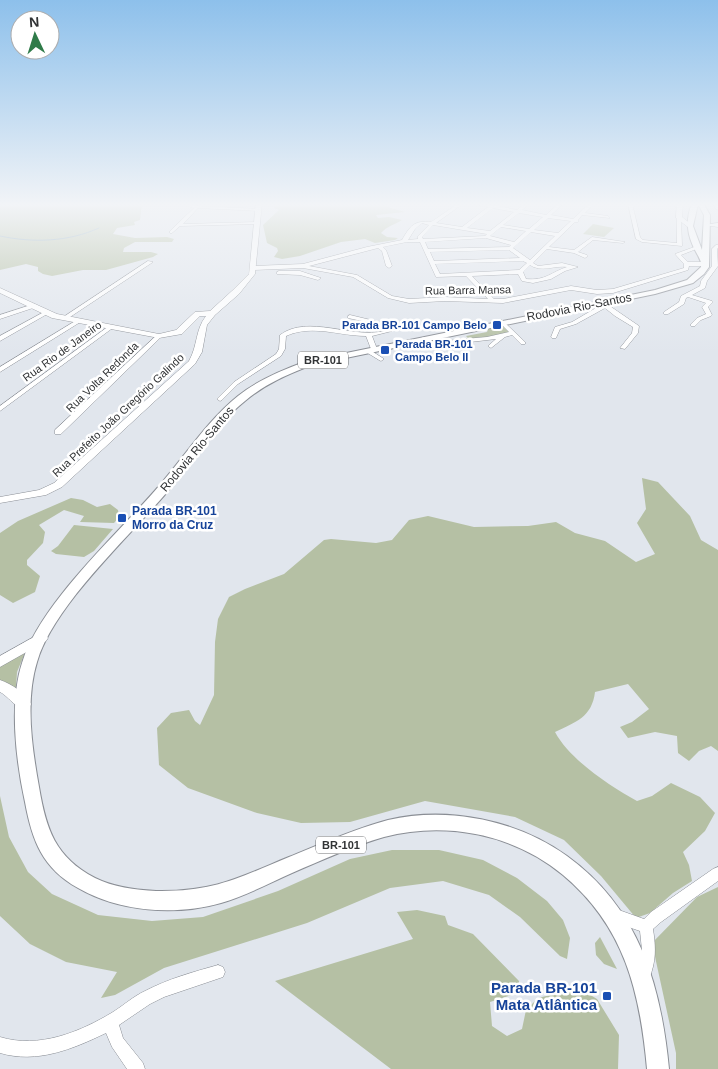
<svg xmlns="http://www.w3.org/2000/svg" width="718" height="1069" font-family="Helvetica,sans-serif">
	<rect width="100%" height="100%" fill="#e1e6ed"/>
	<!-- green -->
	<path fill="#b5c0a4" d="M0,203H142L140,220L134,222L135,225L117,228L113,234L135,238L167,237L174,239L172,242H135L124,248L123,252H151L158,254L153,257L106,270H83L52,276L43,274L38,271V267L26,264L0,270Z
		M277,203H386L388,207L405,212L376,215L378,218L389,217L402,220C394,225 387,226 381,233L387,237L398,238L395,240L375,243L365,239L341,242L300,256L282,259L274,257L278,251L277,248L267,243L263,225L279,210L274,208Z
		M593,224L614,228L604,237L583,234Z
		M502,326L511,333L494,337L469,339L466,336L487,332L488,329Z
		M642,478L658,482L690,516L701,540L718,550V751L711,746L699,751L689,761L678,753L677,736L655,732L628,738L620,727L632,722L649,709L628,684L595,692C592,717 576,722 555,732C570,760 610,786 637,801L652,796L671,783L700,797L715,813L705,831L683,852L689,865L692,881L673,893L650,913L636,918L601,876L564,840L515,817L425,801L350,822L301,823L257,813L188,788L159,765L157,728L171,713L189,710L195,721L200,725L214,695L215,642L218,619L229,597L245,589L284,574L324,540L331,539L376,543L392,540L409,520L428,516L474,527L528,526L556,522L575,533L605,541L636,562L655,554L637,523L646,509Z
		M71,498L83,500L97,507L110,504L118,510L119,517L114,523L80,522L84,516L64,510L39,525L45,532L43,543L27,560V565L40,576L35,592L13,603L0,595V533L18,521Z
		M74,525L113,529L94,551L84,557L56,554L51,551L58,546Z
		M26,650L17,672L16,688L0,680V666Z
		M0,796L9,837L28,872L52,894L98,915L152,921L203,917L278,891L350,859L392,850H439L483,860L517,878L547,901L563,920L570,938L567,959L560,956L520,917L489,895L443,881L390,888L307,923L164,968L115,995L101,998L117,972L66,962L30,944L0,916Z
		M718,887V1069H676V1053L652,943L697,897Z
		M417,910L445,916L448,925L473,934L519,981L518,993L490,1002L492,1026L507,1036L522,1029L526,1010L538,998L579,988L597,999L619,1035L618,1069H391L275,981L413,939L397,912Z
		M600,937L617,969L604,964L596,955L595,943Z"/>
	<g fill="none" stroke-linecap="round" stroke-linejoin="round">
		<!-- stream -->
		<path stroke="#83a3b7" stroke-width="1" d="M0,236C33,243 68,242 99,228"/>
		<defs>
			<path id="minor" d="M177,203L197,206L259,209L261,210L259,211L198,208L183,224L258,222L260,223L258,224L180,226L172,233H170V231L194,208Z
				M459,203H464L436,223L462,227L488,207L469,203L493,205L517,210L525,203H530L522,210L546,215L559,203H564L551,215L573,219L590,203H595L585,213L608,216L610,218L582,215L578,220V222H575L549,247L574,250L592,237L625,242L623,243L593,240L578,252L587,255L588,256L585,258L574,253L547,249L533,263L538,266L562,263L578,267L565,271L551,279L533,283L522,281L518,274L472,276L494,299H503L571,286L597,290L613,289L684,268V264L675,254L697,246H699V248L681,255L688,262H705L708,264L705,266H689L688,270L613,293L597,294L571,290L503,303L445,301L409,303L388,298L353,277L303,268L253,270L250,268L253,266L303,264L367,247L402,240C410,226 414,220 431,222ZM493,208L514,212L490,231L467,228ZM519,213L543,217L529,229L503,225ZM548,218L571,221L558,233L534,230ZM422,223L429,225L418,236V239L408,240L415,229ZM433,225L487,234L485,236L423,239L422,237ZM501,227L526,231L514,242L490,236ZM531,232L555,236L530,260L513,248ZM486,238L511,245L509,247L428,249L425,242ZM407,242H420L436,277L466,276L488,299L445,297L409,299L392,296L357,275L309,266L378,248L382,251L386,266L389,268L392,266L386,250L383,247ZM509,250L520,258L434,261L430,252ZM523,261L527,263L519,270L440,274L435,264ZM530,265C541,273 555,265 567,267C551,272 546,281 526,279L523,272Z
				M628,203H632L640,237L643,240L677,243V218L681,217L682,246L642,242L636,239Z
				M716,245H718V248L717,249L718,266L707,281L705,288L692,295L712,301L713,302L708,307L712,315L711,316L701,320L695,326H691V324L697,318L706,314L702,307L706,303L688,297L686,298L684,304L668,314H664V312L679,302L681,296L700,286L701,281L712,266V249Z
				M148,261L153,262L67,319L62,318Z
				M279,271H300L321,278L318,280L300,275L277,274V272Z
				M601,300L639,326L638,333L625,349L620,348L632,333L633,327L615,316L605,308L576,324L560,329L556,338H552L551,337L555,327L572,322L601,305L598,302Z
				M34,304L36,305V307L0,319V315Z
				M44,312L49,313L0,341V336Z
				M350,315L375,321L392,331L372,336L377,349L374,351L371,349L366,336C340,336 312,324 286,336L285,349L281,356L238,384L222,400L220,401L217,399L234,382L276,354L279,349L280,335C308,314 352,339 384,331L371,323L348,318V316Z
				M77,320L82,321L0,372V367Z
				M502,320L525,342V344H521L512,335L505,337L491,348L488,346L496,339L453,344L450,342L453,340L487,337L509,332L499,322Z
				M109,326L114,327L0,411V406Z
				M157,335L162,336L61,434H55V430Z
				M368,349L370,350L384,359L381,361L379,360L366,352V350Z
				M718,867V881L661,922L653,929C656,948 656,962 649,979L644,981L639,979L637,974L642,950L640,931L611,921L609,916L611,911L616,909L644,919L651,912L713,869Z
				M218,965L223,967L225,972L223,977L164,997L150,1004L119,1025L123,1038L143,1063L145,1069H127L112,1047L106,1033C73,1049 37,1064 0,1053V1037C39,1049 80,1032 113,1012C124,1005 134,996 145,991C168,979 193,972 218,965Z"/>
			<path id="major" d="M256,203H262L255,274L239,294L215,315L207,325L202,352L195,364L62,487L46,495L0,503V497L39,490L54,483L189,361C198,345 195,330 206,316H200L182,334L159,338L52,318L0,293V288L57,314L159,334L176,330L195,312L210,311L233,290L249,274Z
				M677,203H683L682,217L692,225V227H688L676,218Z
				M713,203H718V210L716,209Z
				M718,223V227L704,225Z
				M41,633L46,635L48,638L46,641L0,667V656Z
				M0,680C12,684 25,693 31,704L29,708C17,712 10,697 0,692Z"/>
			<path id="highway" d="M692,203H703L710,215L709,267L704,274L693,283L655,294L312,365C288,374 265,384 245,401C214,426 193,461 168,491C129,537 53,606 37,662C25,701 32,748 39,787C46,829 55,857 95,878C113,887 135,890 156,891C214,892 238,878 289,857C321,844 354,829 388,820C448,806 517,820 567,856C639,908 661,985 669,1069H647C640,992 625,927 563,875C514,834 446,821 384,837C353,846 322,860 292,873C269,883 246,896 221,903C175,916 119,912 78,888C42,868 32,840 25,802C16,761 9,703 22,663C40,603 118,534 159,486C185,456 207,421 238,396C258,380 282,370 307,361L655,290L687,280L701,267C702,261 699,258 696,252C687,235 685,221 692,203ZM698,204L704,215L702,250L693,226Z"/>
		</defs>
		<!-- minor casing -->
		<use href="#minor" stroke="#8a8e95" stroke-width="1"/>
		<!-- major casing -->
		<use href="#major" stroke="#8a8e95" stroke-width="1"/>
		<!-- highway casing -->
		<use href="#highway" stroke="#8a8e95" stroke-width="2"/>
		<!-- minor -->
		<use href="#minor" fill="#fff" fill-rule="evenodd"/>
		<!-- major -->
		<use href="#major" fill="#fff" fill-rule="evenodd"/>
		<!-- highway -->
		<use href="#highway" fill="#fff" fill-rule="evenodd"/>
	</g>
	<!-- sky -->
	<linearGradient id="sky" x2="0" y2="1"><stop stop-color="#8dc0eb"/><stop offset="0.58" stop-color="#f2f4f7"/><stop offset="1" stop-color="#f2f4f7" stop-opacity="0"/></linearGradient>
	<rect width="718" height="353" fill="url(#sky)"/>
	<!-- markers -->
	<g fill="#1a4fb4" stroke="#fff" stroke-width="2">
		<rect x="492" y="320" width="10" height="10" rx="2.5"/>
		<rect x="380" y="345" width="10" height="10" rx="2.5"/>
		<rect x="117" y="513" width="10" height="10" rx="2.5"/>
		<rect x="602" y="991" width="10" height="10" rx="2.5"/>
	</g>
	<g text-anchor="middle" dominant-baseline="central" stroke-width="5" stroke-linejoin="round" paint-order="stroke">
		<!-- far-street labels -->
		<g font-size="11" fill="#313335" stroke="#fff">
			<text transform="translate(468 290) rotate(-1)">Rua Barra Mansa</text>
			<text transform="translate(62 351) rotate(-36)">Rua Rio de Janeiro</text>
			<text transform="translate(102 377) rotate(-44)">Rua Volta Redonda</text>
			<text transform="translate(118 415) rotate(-43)">Rua Prefeito João Gregório Galindo</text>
		</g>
		<!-- far-transit labels -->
		<g font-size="11" font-weight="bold" fill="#164399" stroke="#fff" text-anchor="end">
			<text x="487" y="325">Parada BR-101 Campo Belo</text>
			<text x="395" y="344" text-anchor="start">Parada BR-101<tspan x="395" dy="13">Campo Belo II</tspan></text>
		</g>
		<!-- shield labels -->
		<g fill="#fff" stroke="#6f7072" stroke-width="1">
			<rect x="298" y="351.5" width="50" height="17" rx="4"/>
			<rect x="316" y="836.5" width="50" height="17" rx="4"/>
		</g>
		<g font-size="11" font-weight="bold" fill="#313335">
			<text x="323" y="360">BR-101</text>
			<text x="341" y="845">BR-101</text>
		</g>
		<!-- street labels -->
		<g font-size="12" fill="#313335" stroke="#fff">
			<text transform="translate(579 307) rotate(-11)">Rodovia Rio-Santos</text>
			<text transform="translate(197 449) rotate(-50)">Rodovia Rio-Santos</text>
		</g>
		<!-- transit labels -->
		<g font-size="12" font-weight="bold" fill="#164399" stroke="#fff" text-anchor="start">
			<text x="132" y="511">Parada BR-101<tspan x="132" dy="14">Morro da Cruz</tspan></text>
		</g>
		<!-- near-transit labels -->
		<g font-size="15" font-weight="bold" fill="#164399" stroke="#fff" text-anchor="end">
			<text x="597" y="987">Parada BR-101<tspan x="597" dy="17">Mata Atlântica</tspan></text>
		</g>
	</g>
	<!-- north arrow -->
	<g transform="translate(35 35) rotate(356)"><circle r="24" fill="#ffffff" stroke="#adadae"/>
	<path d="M0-4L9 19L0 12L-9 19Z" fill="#2f7b49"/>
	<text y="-8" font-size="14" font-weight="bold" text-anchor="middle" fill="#313335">N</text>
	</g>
</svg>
